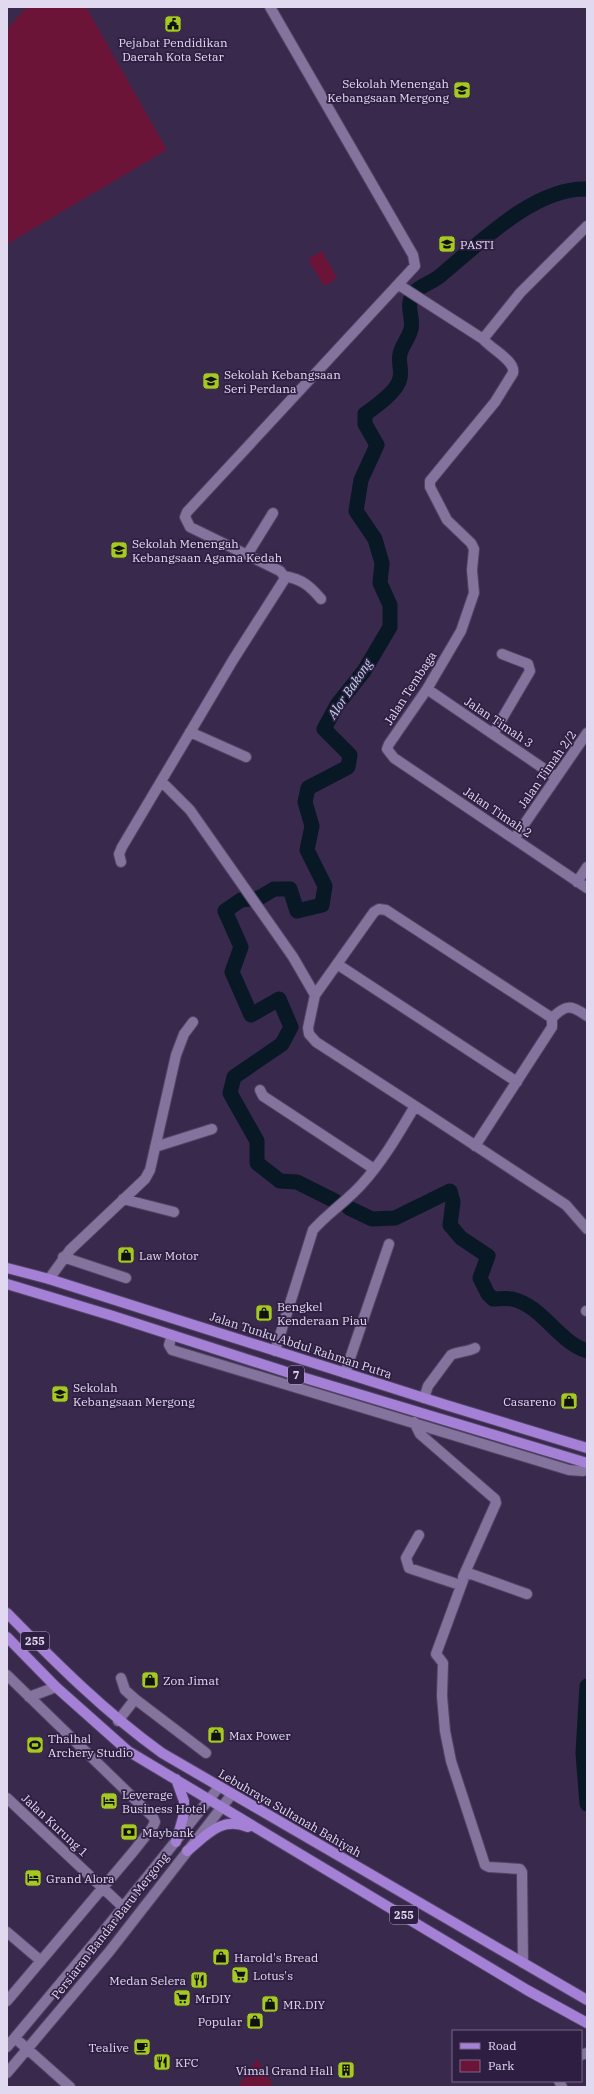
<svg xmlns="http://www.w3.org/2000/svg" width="594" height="2094" font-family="'IBM Plex Serif',serif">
	<rect width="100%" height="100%" fill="#38294d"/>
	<!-- green -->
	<path fill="#6c1437" d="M27,7H86L167,150L7,244V29Z
		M322,251L337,278L324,286L308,259Z
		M257,2059L274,2087H238Z"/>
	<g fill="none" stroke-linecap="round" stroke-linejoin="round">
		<!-- river -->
		<path stroke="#081824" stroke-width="15" d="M335,1201L297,1182L280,1181L257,1163V1141L230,1093L234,1077L282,1044L291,1027L279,999L251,1015L232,972L241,947L225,911L241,900L259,898L274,889H290L297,911L322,905L325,886L307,850L312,826L305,802L308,788L348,767L350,755L324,729L337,705L364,671L390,627V605L380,583L382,563L375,539L356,511L361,480L377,445L365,424V414C375,407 398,391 400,378C402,370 398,362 400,354C402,345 409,338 411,329C414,317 405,308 413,294C418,286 434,282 441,275C479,244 534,187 587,189
			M349,1208L372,1219L395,1218L450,1191L453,1202L450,1225L461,1238L488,1256L480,1278L488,1294L493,1299C499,1299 506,1298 512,1299C543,1306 557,1341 587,1351
			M587,1686L583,1753L587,1804"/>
		<defs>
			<path id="minor" d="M587,226L520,293L483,339C491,349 516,361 513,373L495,402L430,481V487L447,520L471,543L474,549L472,570L474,593L461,631L427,689L389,744L387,749L394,758L587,888
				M399,285L483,339
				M247,555L273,513
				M284,576C302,579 310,586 321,599
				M427,689L556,777
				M190,732L246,757
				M493,734L530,671L528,664L502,654
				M162,782L190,810L293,957L315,995
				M514,839L587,733
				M121,862L119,854L122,847L233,660L284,580V576L280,571L190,527L185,517L187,512L415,266L413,255L270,7
				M577,882L587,867
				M337,964L517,1082
				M260,1090L263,1096L374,1169
				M415,1106L316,1042L309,1034L308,1028L315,995L374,912L379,909L386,910L552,1018
				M475,1146L552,1027V1018C566,1004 571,1005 587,1016
				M155,1147L212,1129
				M123,1199L174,1212
				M63,1257L126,1278
				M49,1279L70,1250L145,1179L150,1170L176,1055L184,1034L193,1022
				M586,1311H587
				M172,1335L169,1345L172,1350L569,1470L583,1471L587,1469
				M275,1351L313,1230C328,1213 347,1201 362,1184C383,1161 399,1133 415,1106L566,1205L587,1229
				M345,1373L389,1244
				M424,1398L428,1386L451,1355C455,1352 468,1352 475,1348
				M414,1422L420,1434L495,1499L496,1503L463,1577
				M419,1535L406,1558L409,1568L460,1585
				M7,1675L153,1817L155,1822L152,1828L133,1852L7,2001
				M121,1678L125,1690L135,1699L206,1753
				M29,1697L56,1687
				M118,1721L135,1699
				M7,1798L123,1907
				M7,1932L41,1961
				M523,1963L522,1872L520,1869L489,1867L485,1865L451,1761L445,1731L442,1696L443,1663L436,1654L465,1575L471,1574L527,1594
				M15,2038L70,2087
				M7,2047L99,1937L219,1787
				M581,2055L587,2053
				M7,2073L109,1952L232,1794
				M559,2081L562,2087"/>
			<path id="major" d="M7,1268L49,1279L446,1405L587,1448
				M7,1284L113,1316L305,1378L587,1463
				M7,1613C56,1663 105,1712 162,1753L587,2000
				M7,1637L56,1687L128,1751L527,1990L587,2023
				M176,1842L184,1814V1801L176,1779
				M187,1851C207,1835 221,1816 248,1827"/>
		</defs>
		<!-- minor casing -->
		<use href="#minor" stroke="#514463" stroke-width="12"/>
		<!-- major casing -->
		<use href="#major" stroke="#514463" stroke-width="12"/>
		<!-- minor -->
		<use href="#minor" stroke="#83739d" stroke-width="10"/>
		<!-- major -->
		<use href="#major" stroke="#a480d6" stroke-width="10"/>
	</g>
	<!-- icons -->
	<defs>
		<symbol id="civic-square" viewBox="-11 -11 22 22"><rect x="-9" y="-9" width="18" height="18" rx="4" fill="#a5c823" stroke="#2e1f42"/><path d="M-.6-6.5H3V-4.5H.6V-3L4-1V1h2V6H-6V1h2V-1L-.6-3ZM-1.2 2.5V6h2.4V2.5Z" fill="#111"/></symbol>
		<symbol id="school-square" viewBox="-11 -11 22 22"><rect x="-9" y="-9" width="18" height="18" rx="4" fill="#a5c823" stroke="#2e1f42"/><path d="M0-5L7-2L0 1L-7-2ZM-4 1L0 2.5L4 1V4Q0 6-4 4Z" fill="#111"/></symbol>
		<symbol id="shop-square" viewBox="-11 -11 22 22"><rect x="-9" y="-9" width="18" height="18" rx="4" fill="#a5c823" stroke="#2e1f42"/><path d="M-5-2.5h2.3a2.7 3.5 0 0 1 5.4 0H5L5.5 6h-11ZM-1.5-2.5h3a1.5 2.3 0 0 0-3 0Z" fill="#111"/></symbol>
		<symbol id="stadium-square" viewBox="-11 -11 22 22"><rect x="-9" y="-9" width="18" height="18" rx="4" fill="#a5c823" stroke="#2e1f42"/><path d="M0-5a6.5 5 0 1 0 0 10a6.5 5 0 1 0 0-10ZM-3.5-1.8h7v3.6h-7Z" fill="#111"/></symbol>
		<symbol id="hotel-square" viewBox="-11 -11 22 22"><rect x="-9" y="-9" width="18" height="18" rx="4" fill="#a5c823" stroke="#2e1f42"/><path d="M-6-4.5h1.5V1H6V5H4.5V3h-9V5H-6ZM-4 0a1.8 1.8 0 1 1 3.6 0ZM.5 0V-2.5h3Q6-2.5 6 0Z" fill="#111"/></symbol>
		<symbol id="bank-square" viewBox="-11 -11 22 22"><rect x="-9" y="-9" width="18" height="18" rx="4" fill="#a5c823" stroke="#2e1f42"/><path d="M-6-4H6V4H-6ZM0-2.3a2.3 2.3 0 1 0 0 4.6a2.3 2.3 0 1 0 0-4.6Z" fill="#111"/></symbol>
		<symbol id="supermarket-square" viewBox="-11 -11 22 22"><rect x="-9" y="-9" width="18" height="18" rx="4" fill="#a5c823" stroke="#2e1f42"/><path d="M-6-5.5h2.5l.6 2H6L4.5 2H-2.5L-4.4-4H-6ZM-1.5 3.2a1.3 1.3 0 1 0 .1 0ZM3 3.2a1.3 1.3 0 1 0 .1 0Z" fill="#111"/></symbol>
		<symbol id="restaurant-square" viewBox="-11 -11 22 22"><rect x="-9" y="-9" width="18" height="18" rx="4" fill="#a5c823" stroke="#2e1f42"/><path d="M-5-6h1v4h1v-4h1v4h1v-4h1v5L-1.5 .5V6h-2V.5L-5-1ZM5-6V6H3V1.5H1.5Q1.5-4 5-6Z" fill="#111"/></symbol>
		<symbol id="cafe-square" viewBox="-11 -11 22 22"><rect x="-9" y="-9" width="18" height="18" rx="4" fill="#a5c823" stroke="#2e1f42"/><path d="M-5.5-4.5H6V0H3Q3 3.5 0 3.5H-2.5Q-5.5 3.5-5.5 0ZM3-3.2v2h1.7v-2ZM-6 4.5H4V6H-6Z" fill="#111"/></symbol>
		<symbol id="building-square" viewBox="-11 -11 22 22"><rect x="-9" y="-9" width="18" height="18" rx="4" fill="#a5c823" stroke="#2e1f42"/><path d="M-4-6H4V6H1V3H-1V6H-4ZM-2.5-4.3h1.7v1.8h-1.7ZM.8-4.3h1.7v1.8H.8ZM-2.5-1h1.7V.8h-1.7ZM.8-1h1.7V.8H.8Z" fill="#111"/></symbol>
	</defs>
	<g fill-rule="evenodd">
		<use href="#civic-square" x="163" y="14" width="20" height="20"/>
		<use href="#school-square" x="452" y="80" width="20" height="20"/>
		<use href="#school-square" x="437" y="234" width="20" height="20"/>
		<use href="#school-square" x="201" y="371" width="20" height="20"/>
		<use href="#school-square" x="109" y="540" width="20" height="20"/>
		<use href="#shop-square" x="116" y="1245" width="20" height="20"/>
		<use href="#shop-square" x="254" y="1303" width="20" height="20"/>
		<use href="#school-square" x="50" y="1384" width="20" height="20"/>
		<use href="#shop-square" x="559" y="1391" width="20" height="20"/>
		<use href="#shop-square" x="140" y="1670" width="20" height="20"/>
		<use href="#shop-square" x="206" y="1725" width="20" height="20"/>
		<use href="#stadium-square" x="25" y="1735" width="20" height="20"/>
		<use href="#hotel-square" x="99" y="1791" width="20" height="20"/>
		<use href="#bank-square" x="119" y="1822" width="20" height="20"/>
		<use href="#hotel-square" x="23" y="1868" width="20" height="20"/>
		<use href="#shop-square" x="211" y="1947" width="20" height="20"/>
		<use href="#supermarket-square" x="230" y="1965" width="20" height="20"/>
		<use href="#restaurant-square" x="189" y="1970" width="20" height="20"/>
		<use href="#supermarket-square" x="172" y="1988" width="20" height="20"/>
		<use href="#shop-square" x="260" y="1994" width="20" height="20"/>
		<use href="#shop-square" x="245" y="2011" width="20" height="20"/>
		<use href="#cafe-square" x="132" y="2037" width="20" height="20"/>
		<use href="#restaurant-square" x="152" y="2052" width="20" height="20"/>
		<use href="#building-square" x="336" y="2060" width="20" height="20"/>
	</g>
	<g text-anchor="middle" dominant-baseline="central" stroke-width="3.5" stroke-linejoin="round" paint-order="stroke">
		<!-- shield labels -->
		<g fill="#2e1f42" stroke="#aba1bc" stroke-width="1">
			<rect x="288" y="1366" width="16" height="18" rx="3"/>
			<rect x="21" y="1632" width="28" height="18" rx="3"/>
			<rect x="390" y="1906" width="28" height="18" rx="3"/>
		</g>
		<g font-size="11" font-weight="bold" fill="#e1d9f0">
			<text x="296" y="1375">7</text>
			<text x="35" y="1641">255</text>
			<text x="404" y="1915">255</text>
		</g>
		<!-- poi labels -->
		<g font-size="12" fill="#e1d9f0" stroke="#2e1f42" text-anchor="start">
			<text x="173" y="42" text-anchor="middle">Pejabat Pendidikan<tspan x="173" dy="14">Daerah Kota Setar</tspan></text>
			<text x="449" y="83" text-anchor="end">Sekolah Menengah<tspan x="449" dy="14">Kebangsaan Mergong</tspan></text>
			<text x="460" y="244">PASTI</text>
			<text x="224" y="374">Sekolah Kebangsaan<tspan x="224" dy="14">Seri Perdana</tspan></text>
			<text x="132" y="543">Sekolah Menengah<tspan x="132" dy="14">Kebangsaan Agama Kedah</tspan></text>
			<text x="139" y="1255">Law Motor</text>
			<text x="277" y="1306">Bengkel<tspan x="277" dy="14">Kenderaan Piau</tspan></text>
			<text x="73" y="1387">Sekolah<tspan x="73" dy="14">Kebangsaan Mergong</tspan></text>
			<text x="556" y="1401" text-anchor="end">Casareno</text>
			<text x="163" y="1680">Zon Jimat</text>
			<text x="229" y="1735">Max Power</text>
			<text x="48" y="1738">Thalhal<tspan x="48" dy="14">Archery Studio</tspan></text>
			<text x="122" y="1794">Leverage<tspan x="122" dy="14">Business Hotel</tspan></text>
			<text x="142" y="1832">Maybank</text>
			<text x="46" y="1878">Grand Alora</text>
			<text x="234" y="1957">Harold's Bread</text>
			<text x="253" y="1975">Lotus's</text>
			<text x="186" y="1980" text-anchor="end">Medan Selera</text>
			<text x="195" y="1998">MrDIY</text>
			<text x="283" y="2004">MR.DIY</text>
			<text x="242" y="2021" text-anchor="end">Popular</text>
			<text x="129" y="2047" text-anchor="end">Tealive</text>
			<text x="175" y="2062">KFC</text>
			<text x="333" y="2070" text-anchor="end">Vimal Grand Hall</text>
		</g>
		<!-- street labels -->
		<g font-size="12" fill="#e1d9f0" stroke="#2e1f42">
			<text transform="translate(410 688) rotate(-57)">Jalan Tembaga</text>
			<text transform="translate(499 722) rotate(34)">Jalan Timah 3</text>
			<text transform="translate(547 769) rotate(-55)">Jalan Timah 2/2</text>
			<text transform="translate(498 812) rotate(34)">Jalan Timah 2</text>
			<text transform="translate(301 1345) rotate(18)">Jalan Tunku Abdul Rahman Putra</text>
			<text transform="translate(290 1813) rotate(30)">Lebuhraya Sultanah Bahiyah</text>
			<text transform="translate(55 1825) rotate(43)">Jalan Kurung 1</text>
			<text transform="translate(110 1926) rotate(-52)">Persiaran Bandar Baru Mergong</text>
		</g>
		<!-- water labels -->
		<g font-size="13" font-style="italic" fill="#c0d9ec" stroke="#2e1f42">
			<text transform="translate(350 689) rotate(-56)">Alor Bakong</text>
		</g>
	</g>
	<!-- border -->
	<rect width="594" height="2094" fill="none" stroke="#e1d9f0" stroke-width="16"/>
	<!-- legend -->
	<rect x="452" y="2030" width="130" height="52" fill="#2e1f42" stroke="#766988"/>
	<rect x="460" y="2043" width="20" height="6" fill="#a480d6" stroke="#766988"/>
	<text x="488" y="2050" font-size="12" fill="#e1d9f0">Road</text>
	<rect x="460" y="2060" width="20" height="12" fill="#6c1437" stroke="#766988"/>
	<text x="488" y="2070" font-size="12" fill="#e1d9f0">Park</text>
</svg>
